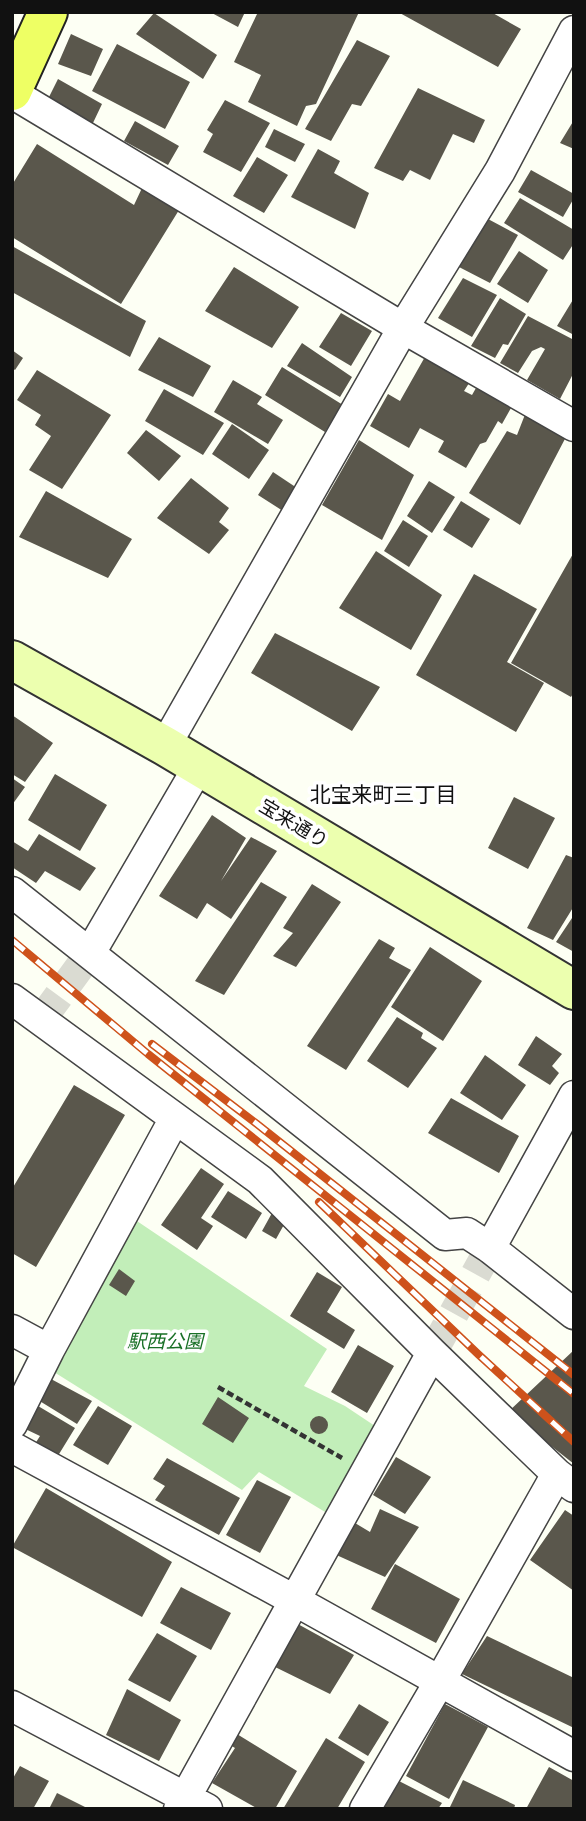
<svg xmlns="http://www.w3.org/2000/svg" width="586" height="1821" font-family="'IBM Plex Serif','Noto Sans JP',serif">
	<rect width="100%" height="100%" fill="#fdfff4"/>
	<!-- green -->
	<path fill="#c2eeb9" d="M128,1215L327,1349L304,1386L345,1406L381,1430L335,1518L259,1472L242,1490L46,1367Z"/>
	<!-- building -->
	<path fill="#5a574c" d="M210,12H245L238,27Z
		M258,12H359L316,104L306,106L297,126L248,102L261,75L234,62Z
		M398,12H491L521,29L498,67Z
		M154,13L217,55L203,79L136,34Z
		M71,34L103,49L91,76L58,64Z
		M357,40L390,56L361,106L352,104L331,141L305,129Z
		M117,44L190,82L165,129L92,91Z
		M58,79L102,104L92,125L47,101Z
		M418,88L485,120L474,143L453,134L430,180L410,170L403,181L374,168Z
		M225,100L270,123L241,172L203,152L213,134L207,130Z
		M574,120V149L560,143Z
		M135,121L179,146L168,165L124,141Z
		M274,129L305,144L295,162L265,147Z
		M37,144L134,205L142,188L179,210L121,304L12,237V185Z
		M318,149L340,161L334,173L369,193L355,229L291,197Z
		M257,157L288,175L264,213L233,196Z
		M531,170L574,194V198L563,217L518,192Z
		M520,198L574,230V243L563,260L504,223Z
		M488,219L518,235L490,283L459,267Z
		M12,246L146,321L130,357L12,292Z
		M519,251L548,270L528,303L497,284Z
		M234,267L299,307L272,348L205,311Z
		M463,278L497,295L472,337L438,318Z
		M500,298L526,314L508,345L503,344L495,358L471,346Z
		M574,298V335L557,326Z
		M341,313L372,331L351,366L319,347Z
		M528,316L574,340V372L560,399L527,380L545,349L541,347L532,351L518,373L500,363Z
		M159,337L211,366L193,397L138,370Z
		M302,343L352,377L340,397L287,366Z
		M12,350L23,358L15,370L12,368Z
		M426,355L471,380L464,391L472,395L476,388L511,408L502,424L498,421L486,442L480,444L466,468L438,452L444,441L420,428L409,448L370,426L388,394L400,401Z
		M282,367L343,405L325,432L265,395Z
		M37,370L111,415L62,489L29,470L51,436L35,425L41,415L17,400Z
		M233,380L262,397L257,404L283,420L268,444L214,412Z
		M164,389L224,423L203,455L145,421Z
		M526,412L567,435L520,525L469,493L507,431L517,435Z
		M232,424L269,450L249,479L212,454Z
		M146,430L181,456L159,481L127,453Z
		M359,440L414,475L382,540L322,505Z
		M273,472L297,488L283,511L258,495Z
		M191,478L229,508L219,522L229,530L209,554L157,518Z
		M429,481L455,497L432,533L407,516Z
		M46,491L132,539L108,578L19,537Z
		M461,501L490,519L472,548L443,530Z
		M403,520L428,536L409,567L384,551Z
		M376,551L442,595L411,650L339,608Z
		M574,552V692L571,697L511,663Z
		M474,574L537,609L507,662L544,683L516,732L416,675Z
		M275,633L380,687L352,731L251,673Z
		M12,715L53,743L25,782L12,774Z
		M55,774L107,805L80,851L28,820Z
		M12,778L25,787L12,805Z
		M514,797L555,818L528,869L488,848Z
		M212,815L246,838L221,881L251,837L277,851L231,919L207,903L197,919L159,896Z
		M39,834L96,868L80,891L45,871L36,883L12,867V841L28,851Z
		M566,855L574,858V906L553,940L527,928Z
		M261,882L287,897L224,995L195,981Z
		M312,884L341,902L296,967L273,956L293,933L283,928Z
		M574,915V952L556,942Z
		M379,939L395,948L389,958L411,970L346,1070L307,1046Z
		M430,947L482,981L443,1041L391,1007Z
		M397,1017L423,1033L421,1038L437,1048L408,1088L367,1061Z
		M536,1036L562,1054L552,1066L559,1073L550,1085L518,1065Z
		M485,1055L526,1085L502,1120L460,1093Z
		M74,1085L125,1115L36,1267L12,1253V1189Z
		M451,1098L519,1136L499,1173L428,1133Z
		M201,1168L224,1184L201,1218L213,1226L197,1250L161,1225Z
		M228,1191L262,1213L246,1239L211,1217Z
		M272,1213L286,1221L276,1239L262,1231Z
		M119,1269L135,1281L126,1296L109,1285Z
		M317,1272L342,1287L327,1312L355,1330L344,1349L290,1316Z
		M358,1345L394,1366L367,1413L331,1392Z
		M574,1350V1464L508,1412Z
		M51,1379L92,1401L77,1424L38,1400Z
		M218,1397L249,1418L233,1443L202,1424Z
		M33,1403L75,1428L56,1459L33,1447L40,1436L19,1426Z
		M98,1406L132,1426L108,1465L73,1445Z
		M310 1425a9 9 0 1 1 18 0a9 9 0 1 1-18 0Z
		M396,1457L431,1477L405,1514L373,1495Z
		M167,1458L240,1498L219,1535L155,1500L165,1486L153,1479Z
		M257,1480L291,1497L260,1553L226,1535Z
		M46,1488L172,1562L142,1617L12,1547Z
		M380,1509L419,1527L385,1577L332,1553L350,1520L370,1532Z
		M565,1510L574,1516V1591L530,1560Z
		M395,1564L460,1599L436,1643L371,1609Z
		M181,1587L231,1613L211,1650L160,1623Z
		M296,1623L354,1655L330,1694L271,1665Z
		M157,1633L197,1656L170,1702L128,1680Z
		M487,1636L574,1678V1728L462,1674Z
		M127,1689L181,1720L159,1761L106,1735Z
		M359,1704L389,1722L368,1756L338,1738Z
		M445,1704L488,1727L449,1799L406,1776Z
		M232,1731L297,1771L275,1809H258L212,1783L235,1748L225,1742Z
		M326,1738L365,1762L337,1809H283Z
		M20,1766L49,1781L33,1809H12V1780Z
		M549,1767L574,1781V1809H526Z
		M397,1780L442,1803L438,1809H379Z
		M463,1780L515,1805L514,1809H449Z
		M57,1793L89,1809H49Z"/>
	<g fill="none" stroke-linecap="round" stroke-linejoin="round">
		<!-- street-tunnel -->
		<path stroke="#dadbd2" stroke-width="30" stroke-dasharray="30 15" stroke-linecap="butt" d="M41,1020L90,953
			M432,1353L490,1248"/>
		<defs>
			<path id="street" d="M12,93L403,328L574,426
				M165,746L403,328L500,171L574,31
				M12,892L445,1235L467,1233L490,1248L574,1314
				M90,953L199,766
				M12,999L260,1180L432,1353L557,1474L574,1487
				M490,1248L574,1096
				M12,1330L49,1350
				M12,1424L49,1350L175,1118
				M12,1447L294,1600L574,1756
				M12,1706L207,1809
				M179,1809L432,1353
				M365,1809L440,1681L557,1474"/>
			<path id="secondary" d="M12,660L165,746L574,990"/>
			<path id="primary" d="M12,91L48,12"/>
		</defs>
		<!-- street casing -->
		<use href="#street" stroke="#444" stroke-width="33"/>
		<!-- secondary casing -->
		<use href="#secondary" stroke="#333" stroke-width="42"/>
		<!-- primary casing -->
		<use href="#primary" stroke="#222" stroke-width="42"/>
		<!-- path -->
		<path stroke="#333" stroke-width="4.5" stroke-dasharray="7 3.5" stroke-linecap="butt" d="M218,1387L342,1458"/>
		<!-- street -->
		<use href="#street" stroke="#fff" stroke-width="30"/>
		<!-- secondary -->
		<use href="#secondary" stroke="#ecffaf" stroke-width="38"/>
		<!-- primary -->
		<use href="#primary" stroke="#eeff64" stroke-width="38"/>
		<defs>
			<path id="rail" d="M12,940L148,1054L574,1394
				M152,1044L257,1124L574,1375
				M319,1202L479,1355L574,1442"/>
		</defs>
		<!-- rail casing -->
		<use href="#rail" stroke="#ce521b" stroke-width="8"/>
		<!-- rail -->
		<use href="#rail" stroke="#fff" stroke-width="5" stroke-dasharray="16" stroke-linecap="butt"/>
	</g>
	<g text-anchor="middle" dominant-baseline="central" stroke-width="7" stroke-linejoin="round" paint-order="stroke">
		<!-- street labels -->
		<g font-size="19" fill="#111" stroke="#fff">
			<text transform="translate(294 823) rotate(31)">宝来通り</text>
		</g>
		<!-- park labels -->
		<g font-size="19" font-style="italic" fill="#197026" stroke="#fff">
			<text x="165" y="1341">駅西公園</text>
		</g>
		<!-- neighbourhood labels -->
		<g font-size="21" fill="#111" stroke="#fff">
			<text x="383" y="794">北宝来町三丁目</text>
		</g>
	</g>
	<!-- border -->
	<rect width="586" height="1821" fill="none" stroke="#111111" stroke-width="28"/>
</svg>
